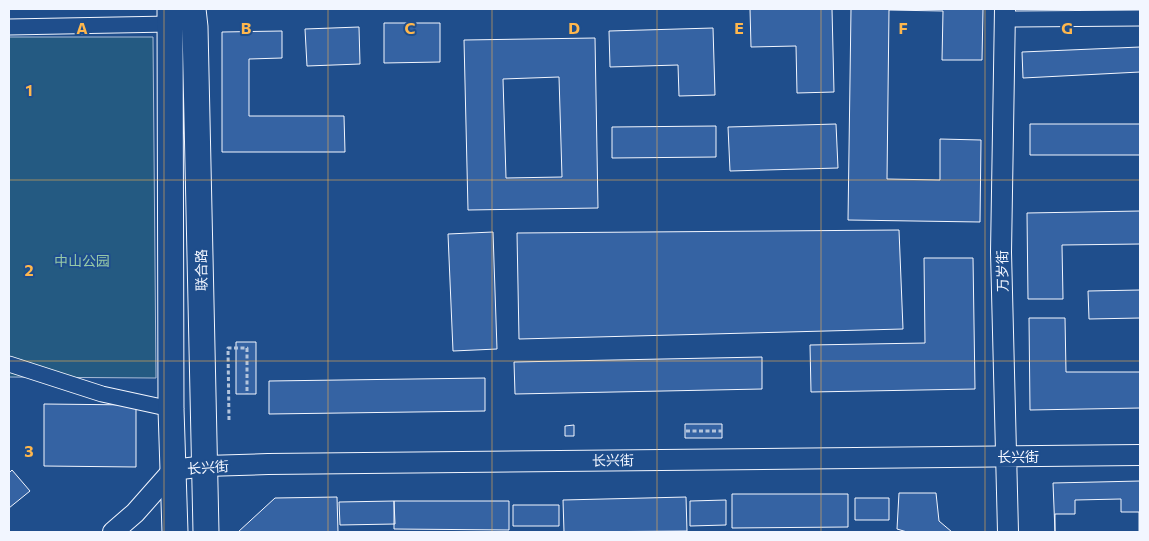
<svg xmlns="http://www.w3.org/2000/svg" width="1149" height="541" font-family="Commissioner,'Noto Sans SC',sans-serif">
	<rect width="100%" height="100%" fill="#1f4e8c"/>
	<!-- green -->
	<path fill="#245a82" stroke="#a8bbd7" d="M9,37H153L156,378L9,377Z"/>
	<!-- building -->
	<path fill="#3563a3" stroke="#f2f6ff" fill-rule="evenodd" d="M750,9H832L834,92L797,93L796,46L751,47Z
		M851,9H983L982,60H942L943,11L889,10L887,179L940,180V139L981,140L980,222L848,220Z
		M384,23H440V62L384,63Z
		M359,27L360,64L307,66L305,29Z
		M713,28L715,95L679,96L678,65L610,67L609,31Z
		M282,31V58L249,59V116H344L345,152H222V32Z
		M595,38L598,208L468,210L464,40ZM559,77L562,177L506,178L503,79Z
		M1140,47V72L1023,78L1022,52Z
		M836,124L838,168L730,171L728,127Z
		M1030,124H1140V155H1030Z
		M716,126V157L612,158V127Z
		M1140,211V244L1062,245L1063,299H1028L1027,213Z
		M899,230L903,329L519,339L517,233Z
		M493,232L497,349L453,351L448,234Z
		M924,258H973L975,389L811,392L810,345L925,343Z
		M1140,290V318L1089,319L1088,291Z
		M1029,318H1065L1066,372H1140V408L1030,410Z
		M236,342H256V394H236Z
		M762,357V389L515,394L514,362Z
		M485,378V411L269,414V381Z
		M44,404L136,405V467L44,466Z
		M685,424H722V438H685Z
		M574,425V436H565V426Z
		M12,470L30,491L9,508V473Z
		M1140,481V532H1055L1053,483Z
		M899,493H936L939,521L952,532H907L897,529Z
		M732,494H848V527L732,528Z
		M337,497L338,532H238L275,498Z
		M686,497L687,531L564,532L563,500Z
		M855,498H889V520H855Z
		M1121,499V512H1139V532H1055V514H1075V500Z
		M726,500V525L690,526V501Z
		M394,501H509V530L394,529Z
		M394,501L395,524L340,525L339,502Z
		M513,505H559V526H513Z"/>
	<g fill="none" stroke-linecap="round" stroke-linejoin="round">
		<defs>
			<path id="minor" d="M1005,19L1140,18
				M9,27L170,24
				M9,364L102,394L171,409"/>
			<path id="tertiary" d="M1005,9L1001,252L1008,532
				M113,532L135,513L173,470L205,466L268,464L1140,455"/>
			<path id="primary" d="M170,9L171,409L175,532
				M193,9L195,27L206,532"/>
		</defs>
		<!-- minor casing -->
		<use href="#minor" stroke="#f2f6ff" stroke-width="17"/>
		<!-- tertiary casing -->
		<use href="#tertiary" stroke="#f2f6ff" stroke-width="22"/>
		<!-- primary casing -->
		<use href="#primary" stroke="#f2f6ff" stroke-width="27"/>
		<!-- path -->
		<path stroke="#b3c4dc" stroke-width="3" stroke-dasharray="4 2.5" stroke-linecap="butt" d="M229,420L228,348H247V394
			M686,431H722"/>
		<!-- minor -->
		<use href="#minor" stroke="#1f4e8c" stroke-width="15"/>
		<!-- tertiary -->
		<use href="#tertiary" stroke="#1f4e8c" stroke-width="20"/>
		<!-- primary -->
		<use href="#primary" stroke="#1f4e8c" stroke-width="25"/>
	</g>
	<!-- grid -->
	<path fill="none" stroke="#ffb74d" stroke-width="1" stroke-opacity="0.55" d="M164,9V532M328,9V532M492,9V532M657,9V532M821,9V532M985,9V532M9,180H1140M9,361H1140"/>
	<g text-anchor="middle" dominant-baseline="central" stroke-width="4" stroke-linejoin="round" paint-order="stroke">
		<!-- park labels -->
		<g font-size="14" fill="#97c8a6" stroke="#1f4e8c">
			<text x="82" y="260">中山公园</text>
		</g>
		<!-- street labels -->
		<g font-size="14" fill="#f2f6ff" stroke="#1f4e8c">
			<text transform="translate(201 270) rotate(-91)">联合路</text>
			<text transform="translate(1002 271) rotate(-91)">万岁街</text>
			<text x="1018" y="456">长兴街</text>
			<text transform="translate(613 460) rotate(-1)">长兴街</text>
			<text transform="translate(208 467) rotate(-4)">长兴街</text>
		</g>
	</g>
	<g font-size="16" text-anchor="middle" font-weight="bold" fill="#ffb74d" stroke="#1f4e8c" stroke-width="4" stroke-linejoin="round" paint-order="stroke">
		<text x="82" y="34">A</text>
		<text x="246" y="34">B</text>
		<text x="410" y="34">C</text>
		<text x="574" y="34">D</text>
		<text x="739" y="34">E</text>
		<text x="903" y="34">F</text>
		<text x="1067" y="34">G</text>
		<text x="29" y="96">1</text>
		<text x="29" y="276">2</text>
		<text x="29" y="457">3</text>
	</g>
	<!-- border -->
	<rect width="1149" height="541" fill="none" stroke="#f2f6ff" stroke-width="20"/>
</svg>
